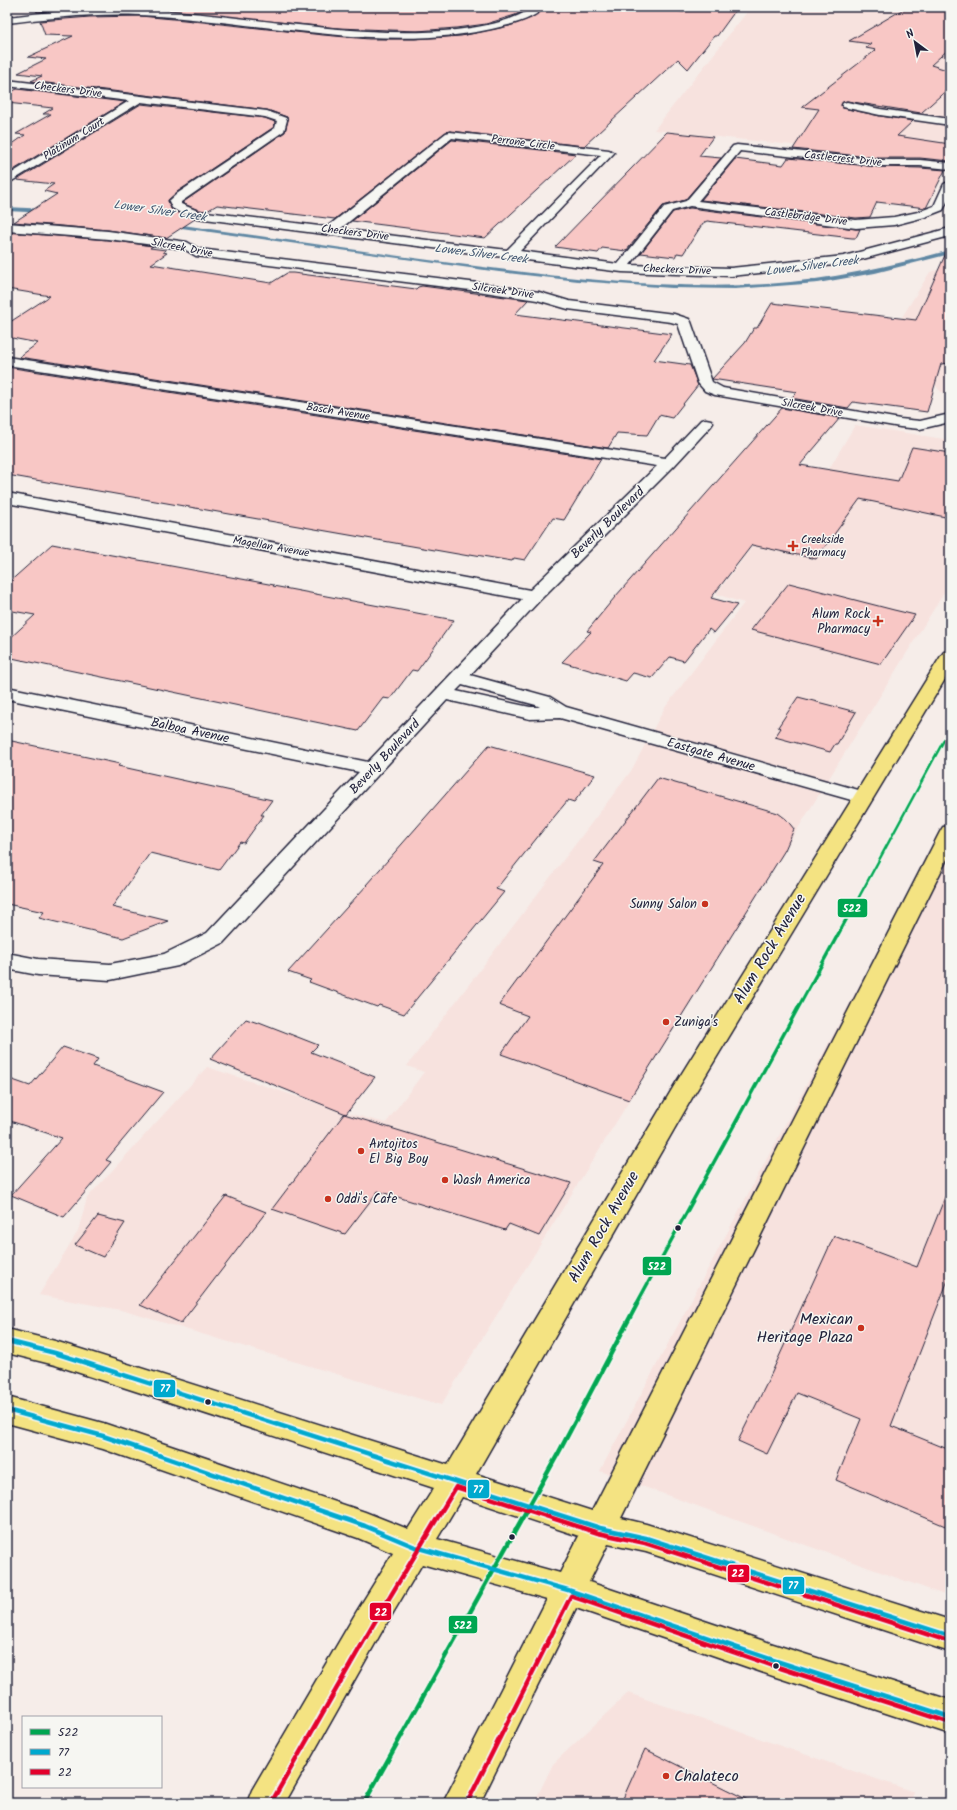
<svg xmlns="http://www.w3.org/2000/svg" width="957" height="1810" font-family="Kalam,sans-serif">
	<rect width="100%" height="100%" fill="#f6ede9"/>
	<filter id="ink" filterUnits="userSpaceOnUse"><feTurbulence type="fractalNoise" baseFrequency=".025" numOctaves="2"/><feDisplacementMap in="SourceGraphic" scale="8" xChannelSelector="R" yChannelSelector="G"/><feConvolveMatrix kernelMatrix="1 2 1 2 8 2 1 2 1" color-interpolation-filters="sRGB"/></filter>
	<g filter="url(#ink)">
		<!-- built -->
		<path fill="#f7e2de" d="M751,7H950V162L654,130Z
			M950,266V393L941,392L915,362L894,330L930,272Z
			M855,425L950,440V583L441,1405L121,1310L39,1295L78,1231L87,1198L207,1067L344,1112L386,1123L424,1072L407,1066L631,771L664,709L744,603L716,594L795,491L829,469Z
			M950,816V1597L600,1471Z
			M628,1693L914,1792L911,1803H534L553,1764Z"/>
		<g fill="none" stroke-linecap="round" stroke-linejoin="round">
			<!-- stream -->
			<path fill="#5f87a3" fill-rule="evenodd" d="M7,207L46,209L49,211L46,213L7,211Z
				M169,223C274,238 378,254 483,267C577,279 673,290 767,284C830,280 890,266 950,250V254L875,273L818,283L735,289L672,288L578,281L499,272L167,226V224Z"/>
		</g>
		<!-- building -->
		<path fill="#f8c7c5" stroke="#22223b" d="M36,7H531L515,15L486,24L456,28L417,31L338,28L140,8H90L37,12Z
			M546,7H624L684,12L688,7H738L717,36H714L688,69L678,59L584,146L450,131L446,132L335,219L217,205L207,211L198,210L182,203L285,132L288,120L287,117L267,110L31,81L42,76L18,73L46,59L28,57L73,36L45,35L40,21L90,17L140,16L184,20L323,35L369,39H415L461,36L509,26L531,18Z
			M907,7H950V48L931,65L950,71V87L921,113L847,101L843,102L841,106L843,108L880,116L913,121L897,136L950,144L949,161L920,158H879L793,149L819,109L802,107L876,50L866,48L871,44L849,41Z
			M17,89L125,102L7,174V148L25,135L16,134L51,114H43L53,108L7,103V94Z
			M141,104L265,118L275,122L274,127L177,192L168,200L171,209L195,219L166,238L108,230L14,222L57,194L44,191L54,184L17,180Z
			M667,132L713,137L699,156L721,158L685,200L663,206L626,251L602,248L598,253L555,247Z
			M452,140L576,154L485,238L352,221Z
			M788,158L879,167L920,168L945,170L926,208L877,202L870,217L856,218L701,200L735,159L783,165Z
			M690,208L856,229H860L856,238H852L707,221L703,223L683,254L677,253L675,257L641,253L673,212Z
			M7,232L108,240L153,246L150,248L166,250L163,252L167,253L151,264L271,283L287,273H293L416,289L418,287L422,286L528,300L515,314L672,334L654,360L690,365L698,385L672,418L659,415L647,435L617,433L608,448L19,357L38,343L7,337V324L50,296L7,289Z
			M950,244V363L941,364L927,412L853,402L848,408L791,398L797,392L712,379L745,343L754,328H757L772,303L916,320Z
			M7,367L601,459L564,520L553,518L525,560L514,558L512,561L470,554L469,556L7,475Z
			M782,408L840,418L800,465L898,481L912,447L950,453V518L860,499L816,559L752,545L711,598L737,605L714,633L709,629L684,661L670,657L652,678L633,673L626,681L562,662L591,632L587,631L615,597Z
			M52,544L274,585L273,586L454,620L417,671L412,670L390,699L383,698L358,731L7,657V641L35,615L7,610V584Z
			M789,583L894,610L915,615L881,664L751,630Z
			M798,697L856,712L837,744H835L830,752L775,737L781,728L778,727Z
			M7,740L120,764L118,766L272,800L261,815H264L244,843L240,842L219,870L150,853L112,907L168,921L123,938L39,918L44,912L7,904Z
			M489,745L595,775L574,802L568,800L540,834L496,889L504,892L404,1014L379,1005L377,1007L309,982L311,980L288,972L367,885H366Z
			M658,778L778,813L786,819L794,829L785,850L629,1100L501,1054L528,1016L499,1005L603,865L594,862Z
			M246,1019L258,1023L259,1022L318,1045L311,1052L375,1077L346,1114L210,1059Z
			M63,1047L98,1059L93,1066L163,1092L106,1160L111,1162L64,1217L11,1195L62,1138L7,1120V1078L30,1086Z
			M344,1114L384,1126L571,1183L539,1236L509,1224L505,1230L378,1191L345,1234L272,1209Z
			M949,1187L950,1275L891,1426L950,1450V1528L836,1480L861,1419L797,1393L767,1454L738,1441L768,1381L834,1236L917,1267Z
			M226,1196L266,1212L181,1323L140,1305Z
			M98,1216L125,1223L103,1257L75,1245Z
			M645,1749L754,1803H621Z"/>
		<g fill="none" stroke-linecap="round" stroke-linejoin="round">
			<defs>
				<path id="minor" d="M534,7H544C535,18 517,23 504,26C390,56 256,20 140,15C95,13 51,18 7,23V17C51,12 95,7 140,9C245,14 351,40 456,30C483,27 511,22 534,7Z
					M7,80L267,111L286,118L287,120L284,131L181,202V204L198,211L327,227L446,133L450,132L609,150L614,153L520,251L618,264L664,207L686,201L733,146L737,145L879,160H920L950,163V169L920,166H879L740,151L698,201L856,220L894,217L918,212L934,206L944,184L950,181V196L943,210L925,217L894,225L856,228L690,206L672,211L630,265L731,268L844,256L950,228V236L844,264L731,276L622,272L197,218L179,212L172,208L169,201L178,193L275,128L277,121L265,117L141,102L7,184V176L129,101L7,86ZM452,138L601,155L507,250L340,229Z
					M847,102L880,109L950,119V125L880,115L843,107L842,105L843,103Z
					M7,223L108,231L187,242L199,249L478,283L539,292L569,301L674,314L689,319L691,322L712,382L723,388L900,419L920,421L950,414V422L920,429L900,427L715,395L705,391L698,383L678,324L671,322L568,309L537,300L478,291L196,256L184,249L108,239L7,231Z
					M7,357L665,458L701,420L706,419L711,420L713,423L711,426L674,466L540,600L470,675L550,697L566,707L869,793L872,797L869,801L862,803L560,718L530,719L447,700L223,943L178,966L110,980L38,975L7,969V953L38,959L110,964L164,954L207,933L359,772L7,699V687L368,762L522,599L7,503V493L530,590L657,466L7,365ZM462,685L536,705L540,707H530L456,691Z"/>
				<path id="major" d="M950,651V671L692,1098L476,1474L592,1511L940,832L943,827L950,826V853L621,1518L646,1524L950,1620V1652L646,1552L608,1544L589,1582L773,1644L950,1700V1734L773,1676L576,1608L480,1803H443L547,1599L422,1564L381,1633L285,1803H247L252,1790L357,1611L393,1553L358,1538L103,1449L7,1423V1397L103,1423L365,1512L408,1529L434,1488L55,1365L7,1353V1329L55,1341L448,1465L674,1086L941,656L944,652ZM462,1497L579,1536L560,1573L437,1539Z"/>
			</defs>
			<!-- minor casing -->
			<use href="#minor" stroke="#22223b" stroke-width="3"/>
			<!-- major casing -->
			<use href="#major" stroke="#22223b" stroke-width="3"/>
			<!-- minor -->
			<use href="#minor" fill="#f6f6f2" fill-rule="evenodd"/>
			<!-- major -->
			<use href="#major" fill="#f4e382" fill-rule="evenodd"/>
			<defs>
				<path id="bus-1-far2" d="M853,908L950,729"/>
				<path id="bus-1-far1" d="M636,1305L853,907"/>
				<path id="bus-1" d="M364,1803L559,1452L637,1304"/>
				<path id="bus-2" d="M7,1341L55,1353L600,1528L646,1538L950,1636
					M7,1410L103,1436L365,1526L415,1547L568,1590L773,1660L950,1717"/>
				<path id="bus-3" d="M271,1803L373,1625L456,1487L598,1533L645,1543L948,1641
					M467,1803L571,1596L771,1665L948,1722"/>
			</defs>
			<!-- bus-1-far2 casing -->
			<use href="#bus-1-far2" stroke="#f6f6f2" stroke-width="5"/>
			<!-- bus-1-far1 casing -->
			<use href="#bus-1-far1" stroke="#f6f6f2" stroke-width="6"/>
			<!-- bus-1 casing -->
			<use href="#bus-1" stroke="#f6f6f2" stroke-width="8"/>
			<!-- bus-2 casing -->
			<use href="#bus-2" stroke="#f6f6f2" stroke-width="8"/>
			<!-- bus-3 casing -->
			<use href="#bus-3" stroke="#f6f6f2" stroke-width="8"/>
			<!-- bus-1-far2 -->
			<use href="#bus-1-far2" stroke="#00a651" stroke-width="2.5"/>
			<!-- bus-1-far1 -->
			<use href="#bus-1-far1" stroke="#00a651" stroke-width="3.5"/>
			<!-- bus-1 -->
			<use href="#bus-1" stroke="#00a651" stroke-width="4.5"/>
			<!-- bus-2 -->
			<use href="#bus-2" stroke="#00a9ce" stroke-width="4.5"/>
			<!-- bus-3 -->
			<use href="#bus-3" stroke="#e4002b" stroke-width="4.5"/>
		</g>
	</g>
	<!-- markers -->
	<g fill="#c8321e" stroke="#f6f6f2" stroke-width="1.5">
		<path d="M791 540h4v4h4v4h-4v4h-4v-4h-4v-4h4z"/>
		<path d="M876 615h4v4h4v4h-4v4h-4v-4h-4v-4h4z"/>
		<circle cx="705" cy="904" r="4"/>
		<circle cx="666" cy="1022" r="4"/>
		<circle cx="361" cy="1151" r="4"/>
		<circle cx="445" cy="1180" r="4"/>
		<circle cx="328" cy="1199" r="4"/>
		<circle cx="861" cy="1328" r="4"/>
		<circle cx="666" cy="1776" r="4"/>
	</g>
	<g fill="#22223b" stroke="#f6f6f2" stroke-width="1.5">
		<circle cx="678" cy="1228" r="3.5"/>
		<circle cx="208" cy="1402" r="3.5"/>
		<circle cx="512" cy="1537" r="3.5"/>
		<circle cx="776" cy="1666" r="3.5"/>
	</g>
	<g text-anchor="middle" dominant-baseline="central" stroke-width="3" stroke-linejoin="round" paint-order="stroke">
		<!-- far-street labels -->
		<g font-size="11" fill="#22223b" stroke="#f6f6f2">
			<text transform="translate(68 90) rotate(7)">Checkers Drive</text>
			<text transform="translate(74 139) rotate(-32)">Platinum Court</text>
			<text transform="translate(523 143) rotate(7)">Perrone Circle</text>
			<text transform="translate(843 159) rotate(6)">Castlecrest Drive</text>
			<text transform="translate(806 217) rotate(7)">Castlebridge Drive</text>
			<text transform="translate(355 233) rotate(7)">Checkers Drive</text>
			<text transform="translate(182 248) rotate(11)">Silcreek Drive</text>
			<text transform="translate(677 270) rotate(2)">Checkers Drive</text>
			<text transform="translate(503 291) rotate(8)">Silcreek Drive</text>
			<text transform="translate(812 408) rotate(10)">Silcreek Drive</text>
			<text transform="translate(338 412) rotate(9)">Basch Avenue</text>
			<text transform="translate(271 547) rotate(10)">Magellan Avenue</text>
		</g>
		<!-- far-poi labels -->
		<g font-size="11" fill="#22223b" stroke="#f6f6f2" text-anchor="start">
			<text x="801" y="540">Creekside<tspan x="801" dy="13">Pharmacy</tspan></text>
		</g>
		<!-- far-water labels -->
		<g font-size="12" font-style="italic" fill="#40556f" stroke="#f6f6f2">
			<text transform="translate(160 211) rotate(8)">Lower Silver Creek</text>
			<text transform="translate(481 254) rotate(7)">Lower Silver Creek</text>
			<text transform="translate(812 266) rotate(-7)">Lower Silver Creek</text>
		</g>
		<!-- street labels -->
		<g font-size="13" fill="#22223b" stroke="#f6f6f2">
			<text transform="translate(608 523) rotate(-44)">Beverly Boulevard</text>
			<text transform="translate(190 731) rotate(12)">Balboa Avenue</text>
			<text transform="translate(711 755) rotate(16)">Eastgate Avenue</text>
			<text transform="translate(385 757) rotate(-47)">Beverly Boulevard</text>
		</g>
		<!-- poi labels -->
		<g font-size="13" fill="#22223b" stroke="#f6f6f2" text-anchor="start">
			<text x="870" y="614" text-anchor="end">Alum Rock<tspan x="870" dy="15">Pharmacy</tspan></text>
			<text x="697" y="904" text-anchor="end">Sunny Salon</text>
			<text x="674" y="1022">Zuniga's</text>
			<text x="369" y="1144">Antojitos<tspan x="369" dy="15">El Big Boy</tspan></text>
			<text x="453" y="1180">Wash America</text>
			<text x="336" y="1199">Oddi's Cafe</text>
		</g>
		<!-- near-street labels -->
		<g font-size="16" fill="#22223b" stroke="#f6f6f2">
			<text transform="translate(770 949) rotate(-59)">Alum Rock Avenue</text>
			<text transform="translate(604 1227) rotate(-60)">Alum Rock Avenue</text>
		</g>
		<!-- near-poi labels -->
		<g font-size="16" fill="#22223b" stroke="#f6f6f2" text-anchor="end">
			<text x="853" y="1319">Mexican<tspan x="853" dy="18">Heritage Plaza</tspan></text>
			<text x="674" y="1776" text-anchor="start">Chalateco</text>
		</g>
	</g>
	<g stroke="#f6f6f2" stroke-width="1.5">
		<rect x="837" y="898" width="31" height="20" rx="4" fill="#00a651"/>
		<rect x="642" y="1256" width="30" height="20" rx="4" fill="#00a651"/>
		<rect x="153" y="1379" width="23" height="19" rx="4" fill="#00a9ce"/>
		<rect x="467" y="1479" width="23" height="20" rx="4" fill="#00a9ce"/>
		<rect x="727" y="1564" width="23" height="19" rx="4" fill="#e4002b"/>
		<rect x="782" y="1576" width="23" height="19" rx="4" fill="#00a9ce"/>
		<rect x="369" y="1602" width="23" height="19" rx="4" fill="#e4002b"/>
		<rect x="448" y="1615" width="30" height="19" rx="4" fill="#00a651"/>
	</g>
	<g font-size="11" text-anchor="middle" font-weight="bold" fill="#fff">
		<text x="852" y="912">522</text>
		<text x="657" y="1270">522</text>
		<text x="165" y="1392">77</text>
		<text x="478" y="1493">77</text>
		<text x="738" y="1577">22</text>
		<text x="793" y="1589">77</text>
		<text x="381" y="1616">22</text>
		<text x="463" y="1629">522</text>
	</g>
	<!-- margin -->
	<rect width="957" height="1810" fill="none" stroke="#f6f6f2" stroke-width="24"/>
	<rect x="12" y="12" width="933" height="1786" fill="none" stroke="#22223b" stroke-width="1.5" filter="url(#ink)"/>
	<!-- legend -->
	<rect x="22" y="1716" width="140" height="72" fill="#f6f6f2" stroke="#a1a1a9"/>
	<rect x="30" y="1729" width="20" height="6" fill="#00a651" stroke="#a1a1a9"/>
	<text x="58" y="1736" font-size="12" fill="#22223b">522</text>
	<rect x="30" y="1749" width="20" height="6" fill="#00a9ce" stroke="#a1a1a9"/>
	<text x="58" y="1756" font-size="12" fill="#22223b">77</text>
	<rect x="30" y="1769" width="20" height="6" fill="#e4002b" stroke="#a1a1a9"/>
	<text x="58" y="1776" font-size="12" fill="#22223b">22</text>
	<!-- north arrow -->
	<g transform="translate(915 42) rotate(328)" stroke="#f6f6f2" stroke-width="3" paint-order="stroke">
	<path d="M0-3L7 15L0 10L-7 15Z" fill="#22223b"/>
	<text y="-6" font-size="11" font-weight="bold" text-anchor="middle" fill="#22223b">N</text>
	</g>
</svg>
